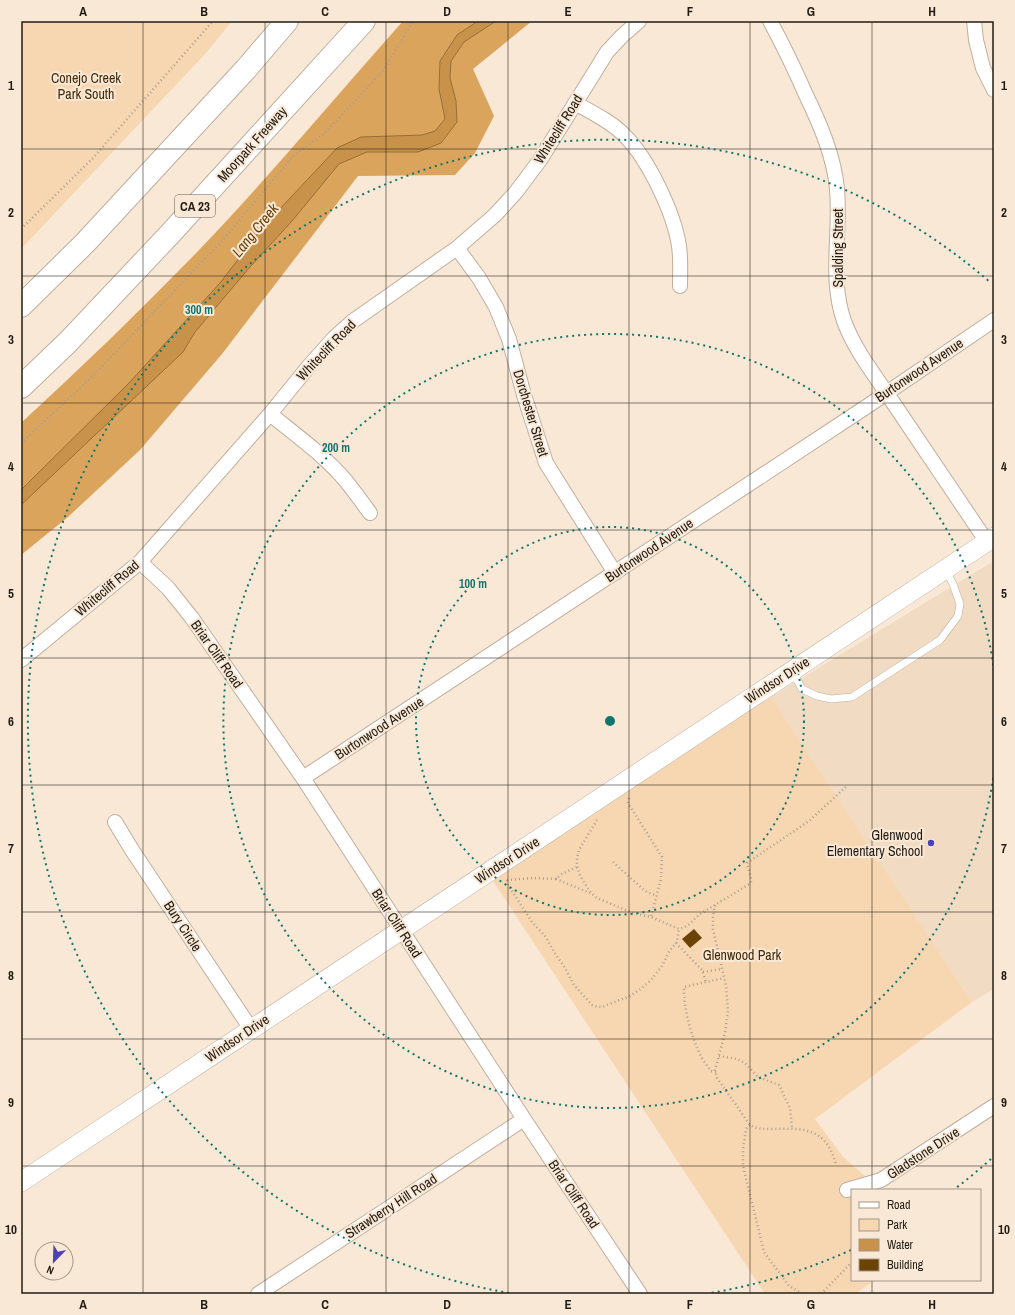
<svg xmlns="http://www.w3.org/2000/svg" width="1015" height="1315" font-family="'Archivo Narrow',sans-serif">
	<rect width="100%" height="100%" fill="#f9e8d5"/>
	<!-- built -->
	<path fill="#f1dbc2" d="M992,562L994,564V989L972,1002L771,697Z"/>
	<!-- green -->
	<path fill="#f7d7b1" d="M21,21H232L206,53L21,249Z
		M771,697L972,1002L815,1119L843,1157L881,1190H852V1280H875L855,1294H765L493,881Z"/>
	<!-- forest -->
	<path fill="#dba45d" d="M403,21H532L473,69L494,116L475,153L455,175L358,176L222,354L140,450L68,517L21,555V423C82,367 142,309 200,249C271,175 335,97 403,21Z"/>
	<!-- water -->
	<path fill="#c8924a" stroke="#966f3a" d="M478,21H496L464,42L451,61L450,78L456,101L457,122L441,143L418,152H367L339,164L292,221L250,267L195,332L183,352L21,505V490L129,383L220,283L263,227L337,148L361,137L422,135L435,131L445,119L439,89L440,61L457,35Z"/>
	<!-- building -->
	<path fill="#6b4405" d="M694,929L702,938L690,948L682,939Z"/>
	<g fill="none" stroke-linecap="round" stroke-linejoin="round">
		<defs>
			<path id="lane" d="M792,671L802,689L817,696L831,699L852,697L940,640L958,616L960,604L953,584L945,569"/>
			<path id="street" d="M770,21C783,45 795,70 806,95C820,124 834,156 837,189C841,233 829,278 844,321C855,351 875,375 892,401C924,448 955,495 987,542
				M974,21L976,40L983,68L994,90
				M575,103C591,112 612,122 624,135C648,158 674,213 679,246C681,259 680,273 680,286
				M457,248L479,278L496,307L509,339L524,395L546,463L615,573
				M270,414C296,435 324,455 346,481C354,491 362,502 370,513
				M140,562L168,588L192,618L303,778L524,1119L640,1294
				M21,660L140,562L270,414L309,366L334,338L353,321L457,248L495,215L516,192L540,160L607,52L622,36L639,21
				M303,778L869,405L994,320
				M115,822L132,850L251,1029
				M847,1190L881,1180L994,1106
				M258,1294L524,1119"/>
			<path id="secondary" d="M21,1182L994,537"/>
			<path id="highway" d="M21,306L85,243L246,69L287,21
				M21,387L68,342L170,234L364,21"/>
		</defs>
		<!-- lane casing -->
		<use href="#lane" stroke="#bfaf9d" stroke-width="8"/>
		<!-- street casing -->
		<use href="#street" stroke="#bfaf9d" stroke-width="16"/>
		<!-- secondary casing -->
		<use href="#secondary" stroke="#bfaf9d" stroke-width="20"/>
		<!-- highway casing -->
		<use href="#highway" stroke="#bfaf9d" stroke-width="24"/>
		<!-- path -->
		<path stroke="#ab9e90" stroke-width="2.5" stroke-dasharray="1 3" stroke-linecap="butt" d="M21,229L93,158L213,21
			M21,443L93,376L222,241L293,156L325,133L383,71L413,21
			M629,798L628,803L662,857L661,879L651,917
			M597,820L579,850L577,858V865L580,876L591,893L597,898L633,913L651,917L679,929L687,926L700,914L751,883V879L747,863L809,821L848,785
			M613,862L645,891L657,896
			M556,879L590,893
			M507,880L508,885L532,922L546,937L554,952L565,968L574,985L592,1005L598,1007H602L630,996L642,988L651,980L662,966L670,950L677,942L679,929
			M507,880L533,878L556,879L562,874L577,867
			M715,905L713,917V929L726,986L728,1011L725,1033L715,1070L717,1078L750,1125C757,1129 763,1129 771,1129C792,1129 815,1125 829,1147C832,1152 834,1158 836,1164
			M676,943L702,970L706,982
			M703,972L722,969
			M719,1056L737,1059L745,1063L758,1077L779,1085L790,1108L792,1128
			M716,1072L711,1071C708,1067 705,1063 702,1058C692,1040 683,1008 684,987L724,978
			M750,1125L746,1129L743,1150V1166L764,1252L789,1286L803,1294
			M821,1294L852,1262"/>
		<!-- lane -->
		<use href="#lane" stroke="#fff" stroke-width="7"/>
		<!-- street -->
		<use href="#street" stroke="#fff" stroke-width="14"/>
		<!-- secondary -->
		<use href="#secondary" stroke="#fff" stroke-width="19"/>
		<!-- highway -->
		<use href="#highway" stroke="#fff" stroke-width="22"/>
	</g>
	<!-- grid -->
	<path fill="none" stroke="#221c15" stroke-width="1" stroke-opacity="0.55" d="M143,21V1294M265,21V1294M386,21V1294M508,21V1294M629,21V1294M750,21V1294M872,21V1190M21,149H994M21,276H994M21,403H994M21,530H994M21,658H994M21,785H994M21,912H994M21,1039H994M21,1166H994M872,1280V1294"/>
	<!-- distance rings -->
	<g fill="none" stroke="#0f766e" stroke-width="2" stroke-dasharray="2 4">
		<circle cx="610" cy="721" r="194"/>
		<path d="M994 772A387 387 0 1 1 994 670"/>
		<path d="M991 1159A581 581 0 0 1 956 1188M851 1250A581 581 0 0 1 711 1293M509 1293A581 581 0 1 1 991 283"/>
	</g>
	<!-- markers -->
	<circle fill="#4e41b8" stroke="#f9e8d5" stroke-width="1.5" cx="931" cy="843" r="4"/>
	<g text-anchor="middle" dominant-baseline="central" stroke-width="4" stroke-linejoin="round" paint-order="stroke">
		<!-- shield labels -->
		<rect fill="#f9e8d5" stroke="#62594f" stroke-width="1" x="175" y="195" width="40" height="22" rx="3"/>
		<g font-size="13" font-weight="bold" fill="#221c15">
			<text x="195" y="206">CA 23</text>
		</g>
		<!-- park labels -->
		<g font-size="14" fill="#412a0b" stroke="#f9e8d5">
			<text x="86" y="78">Conejo Creek<tspan x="86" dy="16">Park South</tspan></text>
			<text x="742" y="955">Glenwood Park</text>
		</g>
		<!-- street labels -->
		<g font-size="14" fill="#221c15" stroke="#f9e8d5">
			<text transform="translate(558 129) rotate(-58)">Whitecliff Road</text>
			<text transform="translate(252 144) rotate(-48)">Moorpark Freeway</text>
			<text transform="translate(838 248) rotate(-90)">Spalding Street</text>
			<text transform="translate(326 350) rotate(-46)">Whitecliff Road</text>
			<text transform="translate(919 370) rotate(-34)">Burtonwood Avenue</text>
			<text transform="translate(531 413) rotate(73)">Dorchester Street</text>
			<text transform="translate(649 550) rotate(-34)">Burtonwood Avenue</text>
			<text transform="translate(107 588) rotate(-40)">Whitecliff Road</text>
			<text transform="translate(217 654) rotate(55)">Briar Cliff Road</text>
			<text transform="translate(777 680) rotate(-33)">Windsor Drive</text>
			<text transform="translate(379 728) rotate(-33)">Burtonwood Avenue</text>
			<text transform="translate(507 860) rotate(-33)">Windsor Drive</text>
			<text transform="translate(397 923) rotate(57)">Briar Cliff Road</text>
			<text transform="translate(183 926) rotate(57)">Bury Circle</text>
			<text transform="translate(237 1038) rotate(-34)">Windsor Drive</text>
			<text transform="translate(923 1153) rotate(-33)">Gladstone Drive</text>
			<text transform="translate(574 1194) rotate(56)">Briar Cliff Road</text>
			<text transform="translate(391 1206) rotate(-33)">Strawberry Hill Road</text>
		</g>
		<!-- poi labels -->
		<g font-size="14" fill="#221c15" stroke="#f9e8d5" text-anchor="end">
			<text x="923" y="835">Glenwood<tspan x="923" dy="16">Elementary School</tspan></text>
		</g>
		<!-- water labels -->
		<g font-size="15" font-style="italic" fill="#674209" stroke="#f9e8d5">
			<text transform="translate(255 230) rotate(-51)">Lang Creek</text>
		</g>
	</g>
	<circle cx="610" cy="721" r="6" fill="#0f766e" stroke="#f9e8d5" stroke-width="2"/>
	<g font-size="12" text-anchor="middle" font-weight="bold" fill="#0f766e" stroke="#f9e8d5" stroke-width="4" stroke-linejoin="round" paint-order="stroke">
		<text x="199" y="314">300 m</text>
		<text x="336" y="452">200 m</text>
		<text x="473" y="588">100 m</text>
	</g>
	<!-- border -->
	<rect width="1015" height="1315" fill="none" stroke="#f9e8d5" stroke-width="44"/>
	<!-- legend -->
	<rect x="851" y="1189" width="130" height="92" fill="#f9e8d5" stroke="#a39688"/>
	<rect x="859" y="1202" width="20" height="6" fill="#ffffff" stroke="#a39688"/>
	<text x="887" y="1209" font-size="12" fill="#221c15">Road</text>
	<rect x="859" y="1219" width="20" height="12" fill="#f7d7b1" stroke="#a39688"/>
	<text x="887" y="1229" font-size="12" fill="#221c15">Park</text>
	<rect x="859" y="1239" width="20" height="12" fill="#c8924a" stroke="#a39688"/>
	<text x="887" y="1249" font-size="12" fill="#221c15">Water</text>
	<rect x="859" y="1259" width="20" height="12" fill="#6b4405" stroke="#a39688"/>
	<text x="887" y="1269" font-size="12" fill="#221c15">Building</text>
	<!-- north arrow -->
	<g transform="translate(54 1261) rotate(203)"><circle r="19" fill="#f9e8d5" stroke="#a39688"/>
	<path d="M0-3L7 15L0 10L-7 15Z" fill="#4e41b8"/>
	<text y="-6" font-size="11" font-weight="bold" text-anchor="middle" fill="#221c15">N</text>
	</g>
	<rect x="22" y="22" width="971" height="1271" fill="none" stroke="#221c15" stroke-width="1.5"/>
	<g font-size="13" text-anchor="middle" font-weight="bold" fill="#221c15">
		<text x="83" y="16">A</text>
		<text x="204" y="16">B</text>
		<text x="325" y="16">C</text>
		<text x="447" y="16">D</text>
		<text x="568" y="16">E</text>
		<text x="690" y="16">F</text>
		<text x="811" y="16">G</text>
		<text x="932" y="16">H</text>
		<text x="11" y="90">1</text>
		<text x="1004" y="90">1</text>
		<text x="11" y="217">2</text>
		<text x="1004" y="217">2</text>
		<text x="11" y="344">3</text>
		<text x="1004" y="344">3</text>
		<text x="11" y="471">4</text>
		<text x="1004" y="471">4</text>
		<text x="11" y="598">5</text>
		<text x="1004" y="598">5</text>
		<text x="11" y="726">6</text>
		<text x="1004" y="726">6</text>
		<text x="11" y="853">7</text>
		<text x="1004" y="853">7</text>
		<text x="11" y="980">8</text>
		<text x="1004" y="980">8</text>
		<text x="11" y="1107">9</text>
		<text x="1004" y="1107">9</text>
		<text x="11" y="1234">10</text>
		<text x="1004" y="1234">10</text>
		<text x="83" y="1309">A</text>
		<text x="204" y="1309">B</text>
		<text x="325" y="1309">C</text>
		<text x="447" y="1309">D</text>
		<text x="568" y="1309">E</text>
		<text x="690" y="1309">F</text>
		<text x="811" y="1309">G</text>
		<text x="932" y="1309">H</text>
	</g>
</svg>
